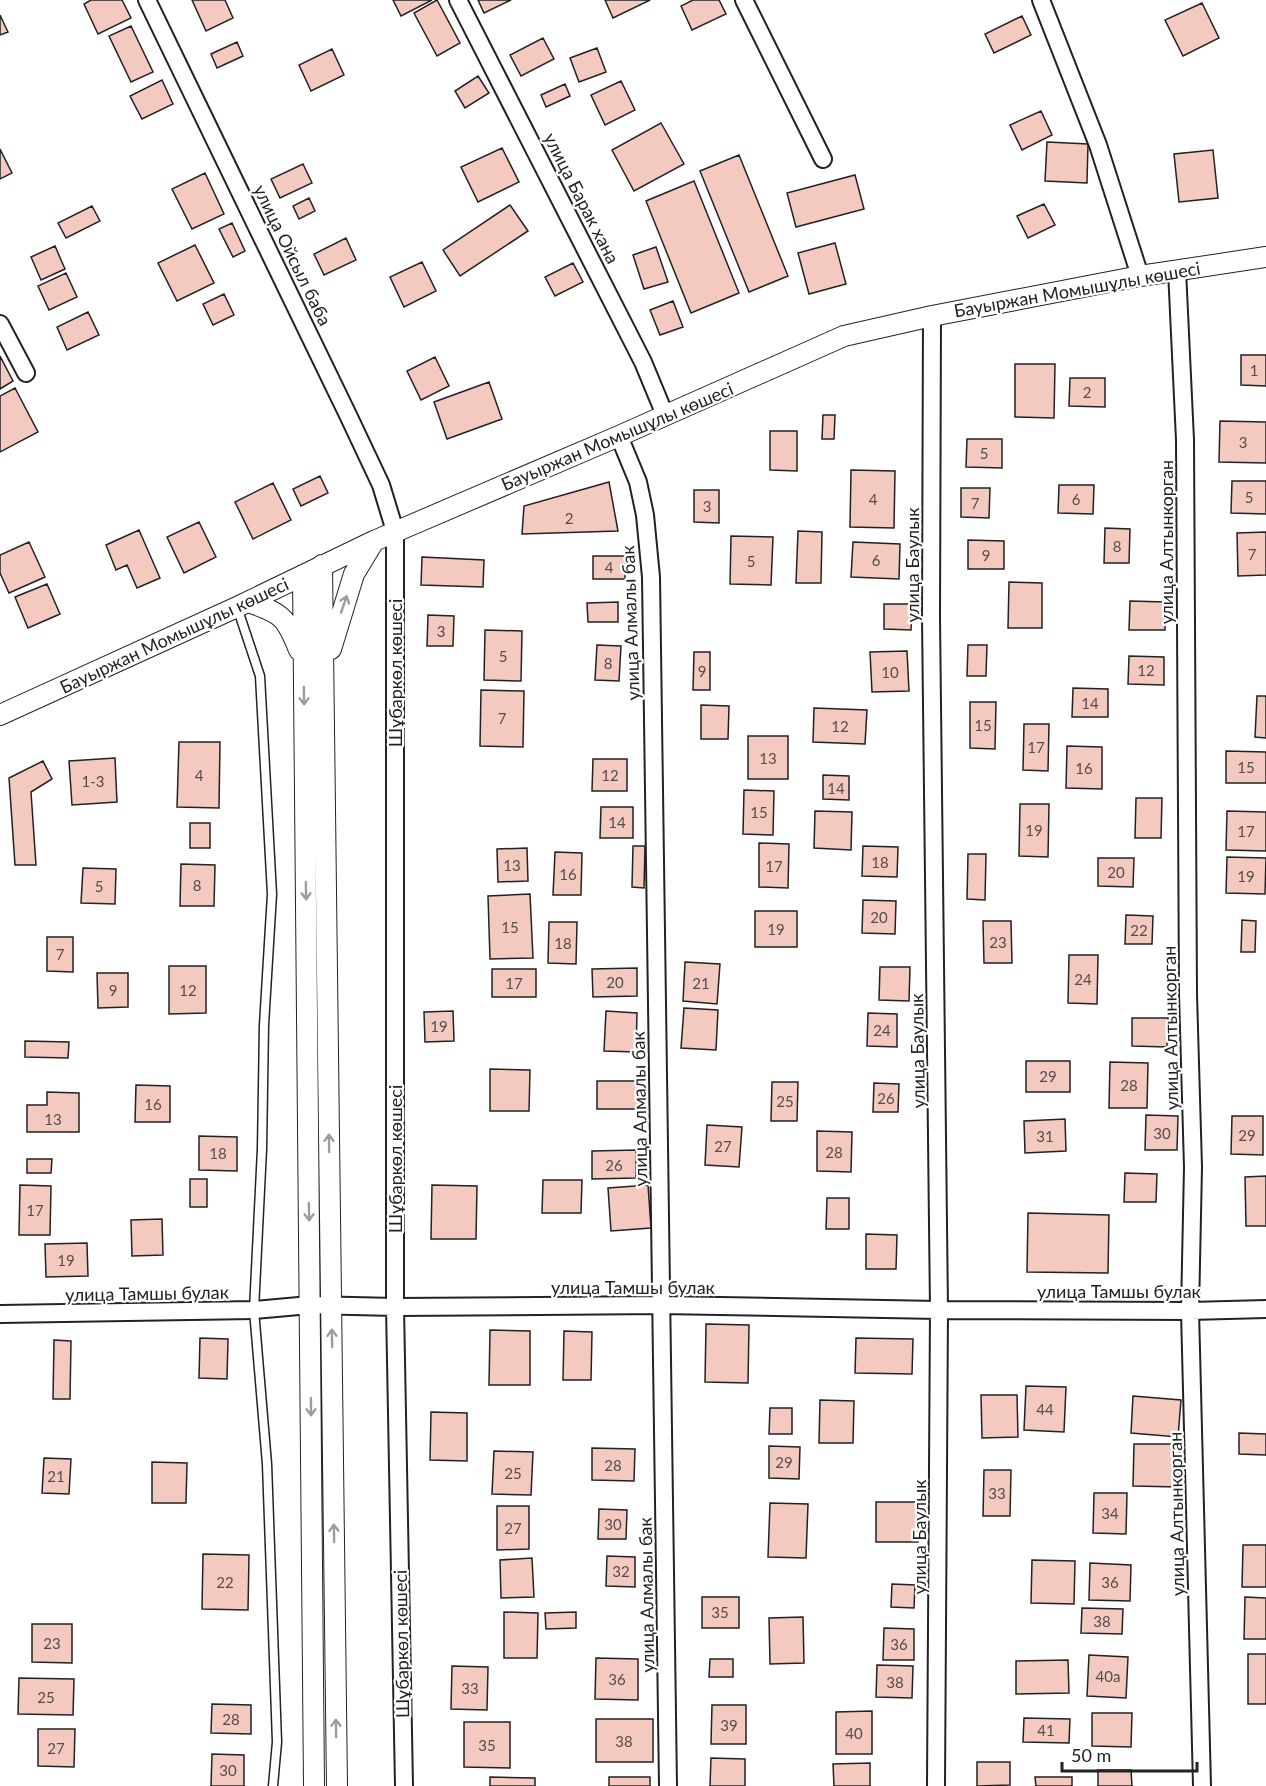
<svg xmlns="http://www.w3.org/2000/svg" width="1266" height="1786" font-family="Lato,sans-serif">
	<rect width="100%" height="100%" fill="#fff"/>
	<!-- building -->
	<path fill="#f3c9c0" stroke="#222" stroke-width="1.5" d="M91,0H122L131,18L98,34L84,4Z
		M192,0H225L233,18L206,31Z
		M393,0H432L401,16Z
		M437,0L460,43L437,56L414,13Z
		M478,0H511L484,13Z
		M605,0H650L613,18Z
		M693,0H719L726,14L692,30L681,6Z
		M1202,3L1219,38L1183,56L1165,20Z
		M0,15L8,32L0,35Z
		M1022,16L1031,35L994,53L985,34Z
		M131,26L153,72L131,82L109,36Z
		M543,38L554,59L521,76L510,55Z
		M237,42L243,56L217,68L211,54Z
		M597,48L606,72L579,82L570,58Z
		M332,49L344,75L311,91L299,65Z
		M478,76L489,93L465,108L455,91Z
		M162,80L173,104L142,119L130,96Z
		M621,81L635,110L605,125L591,95Z
		M565,84L570,96L546,107L541,95Z
		M1041,111L1052,135L1022,150L1010,125Z
		M661,123L684,164L634,191L612,150Z
		M1047,142L1088,144L1087,183L1045,181Z
		M502,148L519,182L478,202L461,167Z
		M0,149L12,173L0,179Z
		M1213,150L1218,198L1179,202L1174,154Z
		M739,155L788,276L749,292L700,171Z
		M303,164L312,183L280,198L271,179Z
		M205,173L224,214L192,229L172,189Z
		M855,175L864,209L796,227L787,193Z
		M694,181L739,293L691,313L646,201Z
		M309,198L315,211L299,219L293,206Z
		M1044,204L1055,225L1028,238L1017,216Z
		M510,205L528,231L460,276L443,250Z
		M92,206L100,221L66,238L58,223Z
		M232,223L245,251L233,257L219,229Z
		M346,238L356,260L324,275L314,254Z
		M835,243L846,284L809,294L798,253Z
		M195,245L214,283L177,301L158,263Z
		M55,246L65,269L41,280L31,257Z
		M656,247L668,282L644,289L633,255Z
		M422,262L436,291L404,307L390,277Z
		M573,263L583,282L555,296L545,277Z
		M66,273L77,297L49,310L38,286Z
		M224,294L234,315L213,325L203,304Z
		M673,301L683,327L660,335L650,310Z
		M88,312L99,335L67,350L57,327Z
		M1241,355H1266V386L1241,385Z
		M0,356L13,381L0,389Z
		M435,357L449,386L421,400L407,371Z
		M1015,364H1055L1054,418L1015,417Z
		M1070,378H1105V407L1069,406Z
		M489,382L502,419L447,439L434,402Z
		M15,388L38,432L0,452V396Z
		M823,415H835L834,439H822Z
		M1220,421L1266,422V463L1219,462Z
		M770,431H797V471L770,470Z
		M967,439H1002V468L966,467Z
		M851,470L895,471L894,528L850,527Z
		M320,476L328,493L301,506L293,489Z
		M1232,481H1266V514L1231,513Z
		M609,482L618,531L522,534L524,506Z
		M273,483L291,520L253,539L235,502Z
		M1059,485H1094L1093,514L1058,513Z
		M961,488H990L989,518L961,517Z
		M694,490H719V523L694,522Z
		M199,522L216,557L184,573L167,537Z
		M1105,528L1130,529L1129,563H1104Z
		M139,530L160,578L137,588L127,565L116,570L106,545Z
		M798,531L822,532L821,583H796Z
		M1266,532V575L1238,576L1237,533Z
		M731,536L773,537L771,585L730,584Z
		M968,540L1004,541V569H968Z
		M29,542L45,577L9,593L0,573V555Z
		M853,542L900,544L899,579L851,577Z
		M593,556H625V579H593Z
		M422,557L484,560L483,587L421,585Z
		M1009,582L1042,583V628H1008Z
		M47,584L60,614L28,628L15,597Z
		M1130,601L1165,602V630H1129Z
		M618,602V622H588L587,603Z
		M884,604H912L911,630L884,629Z
		M428,615L454,616L453,646H427Z
		M485,630L522,631L521,681L484,680Z
		M597,645L621,646L619,681L595,680Z
		M968,645H987L986,676H967Z
		M907,651L909,691L872,692L870,652Z
		M694,652H710V690H693Z
		M1129,656L1164,657V685L1128,684Z
		M1073,688L1108,689V717H1072Z
		M481,690L524,691L523,747L480,746Z
		M1257,696H1266V738L1255,737Z
		M970,702H996L995,749L970,748Z
		M701,705L729,706L728,739H701Z
		M814,708L867,710L865,744L813,742Z
		M1024,724H1049L1048,771L1023,770Z
		M748,736H788V779H748Z
		M179,742H220L219,808L177,807Z
		M1067,746L1102,747V789L1066,788Z
		M1226,751L1266,752V783H1226Z
		M115,758L117,802L72,805L69,761Z
		M593,759H627V791H592Z
		M43,761L52,779L31,792L36,865H15L9,778Z
		M823,775L849,776V800L823,799Z
		M744,790L774,791L773,835L743,834Z
		M1136,798H1162L1161,838H1135Z
		M1020,804H1049L1048,857L1019,856Z
		M601,807H633V838H600Z
		M815,811L852,812L851,850L814,848Z
		M1227,811L1266,812V851L1226,850Z
		M190,823H210V848H190Z
		M759,843L789,844L788,888L759,887Z
		M633,846H645L644,888L632,887Z
		M863,846L898,847L897,877L862,876Z
		M527,848L528,881L498,882L497,849Z
		M555,852L582,853L581,895H553Z
		M968,854H986L985,900L967,899Z
		M1227,857L1266,858L1265,894L1226,893Z
		M1098,858H1134L1133,887L1098,886Z
		M181,864L215,865L214,906H180Z
		M83,868L116,869L115,904L81,903Z
		M530,894L533,958L490,959L488,896Z
		M863,900L896,901L895,934L862,933Z
		M755,911H797V947H755Z
		M1126,915L1153,916L1152,944H1125Z
		M1242,920L1256,921L1255,952H1241Z
		M983,921H1011L1012,963H984Z
		M549,922H577L576,964L548,963Z
		M47,937H73V972L47,971Z
		M1069,955H1098L1097,1004L1068,1003Z
		M685,962L720,964L717,1004L683,1001Z
		M169,966H206V1013L169,1014Z
		M880,967H910L909,1001L879,1000Z
		M637,968V996L593,997L592,969Z
		M492,969H536V997H492Z
		M97,973H128V1007L98,1008Z
		M684,1008L718,1010L716,1050L681,1048Z
		M453,1011L454,1041L425,1042L424,1012Z
		M606,1011L637,1013L636,1052L604,1051Z
		M868,1013L897,1014V1047L867,1046Z
		M1132,1018H1168L1167,1047L1132,1046Z
		M25,1041L69,1042L68,1058L25,1057Z
		M1026,1061H1070V1092H1026Z
		M1110,1062L1148,1063L1147,1108H1109Z
		M490,1069L530,1070L529,1111H490Z
		M597,1081H641L642,1109H597Z
		M772,1082H798L797,1121H771Z
		M874,1083L899,1084L898,1112H873Z
		M136,1085L170,1086V1122H135Z
		M47,1092L79,1093V1132H27V1105H47Z
		M1146,1115L1178,1116L1177,1150H1145Z
		M1232,1116H1263V1155L1231,1154Z
		M1065,1119L1066,1151L1025,1153L1024,1121Z
		M707,1125L742,1127L739,1167L705,1165Z
		M817,1131L852,1132L851,1172L817,1171Z
		M199,1136L237,1137V1171L199,1170Z
		M636,1150V1178L592,1179V1151Z
		M27,1159H52L51,1173H27Z
		M1125,1173L1157,1174L1156,1202H1124Z
		M1266,1176V1226H1246L1245,1177Z
		M190,1179H207V1207H190Z
		M543,1180H582L581,1213H542Z
		M20,1185L51,1186L50,1235H19Z
		M432,1185L477,1186L476,1239H431Z
		M648,1185L651,1228L611,1231L608,1188Z
		M827,1198H849V1229H826Z
		M1028,1213L1109,1215L1108,1273L1027,1272Z
		M162,1219L163,1255L132,1256L131,1220Z
		M866,1234L897,1235L896,1269H866Z
		M87,1243L88,1276L46,1277L45,1244Z
		M706,1324L749,1325L748,1383L705,1382Z
		M490,1330L530,1331V1385H489Z
		M564,1331L592,1332L591,1380H563Z
		M200,1338L228,1339L227,1379L199,1378Z
		M856,1338L913,1339L912,1374L855,1373Z
		M54,1340L71,1341L70,1399H53Z
		M1026,1386L1066,1387L1064,1432L1024,1430Z
		M981,1395H1017L1018,1437L982,1438Z
		M1133,1396L1181,1400L1178,1437L1131,1433Z
		M820,1400L854,1401L853,1443H819Z
		M770,1408H792V1434H769Z
		M431,1412L467,1413V1461L430,1460Z
		M1239,1433L1266,1434V1455L1239,1454Z
		M1134,1444H1180L1179,1487L1133,1486Z
		M769,1446L800,1447L799,1479L769,1478Z
		M592,1448L635,1449L634,1481L592,1480Z
		M494,1451L533,1452L531,1495L492,1494Z
		M44,1458L71,1459L69,1494L42,1493Z
		M152,1462L187,1463L186,1503H152Z
		M984,1470H1011L1010,1516H983Z
		M1094,1493H1127L1126,1534L1093,1533Z
		M876,1502H918V1542H876Z
		M770,1503L808,1504L806,1558L768,1557Z
		M497,1506H529V1549L497,1550Z
		M599,1509L627,1510L626,1539H598Z
		M1243,1545H1266V1587H1242Z
		M203,1554L249,1555L248,1610L202,1609Z
		M607,1556L635,1557V1587L606,1586Z
		M532,1558L534,1597L501,1598L500,1560Z
		M1032,1560L1075,1561L1074,1604L1031,1603Z
		M1090,1563L1131,1565L1130,1601L1089,1600Z
		M892,1584L915,1585L914,1608L891,1607Z
		M702,1597H739V1628H702Z
		M1245,1597L1266,1598V1639H1244Z
		M1082,1608L1123,1609L1122,1634L1081,1633Z
		M504,1612L538,1613L537,1658H504Z
		M576,1612V1628L546,1629L545,1613Z
		M803,1617L804,1663L770,1664L769,1618Z
		M32,1624H72V1663L32,1662Z
		M884,1628L914,1629V1660H883Z
		M1248,1654H1266V1704H1248Z
		M1089,1655L1128,1657L1126,1698L1087,1696Z
		M596,1658L638,1659V1700L595,1699Z
		M710,1659H733V1677H709Z
		M1068,1660L1069,1693L1016,1694V1661Z
		M877,1665L913,1666L912,1698L876,1697Z
		M452,1666L488,1667L487,1710L451,1709Z
		M19,1678L74,1679L73,1715L18,1714Z
		M212,1704L251,1705V1734L211,1733Z
		M712,1705H746V1744H711Z
		M872,1711V1754H836V1712Z
		M1092,1713H1132L1131,1747L1092,1746Z
		M1024,1718L1070,1719L1069,1743L1023,1742Z
		M596,1719H653V1762H596Z
		M464,1722H510V1768L464,1767Z
		M38,1729H75L74,1767L38,1766Z
		M212,1754L244,1755V1786H211Z
		M711,1758L745,1759V1786H710Z
		M977,1762H1010V1785L977,1786Z
		M870,1763V1786H834L833,1764Z
		M1098,1770H1131L1132,1786H1098Z
		M490,1777L535,1778V1786H490Z
		M609,1777H650V1786H609Z
		M1035,1777H1072V1786H1036Z"/>
	<g fill="none" stroke-linecap="round" stroke-linejoin="round">
		<defs>
			<path id="service" d="M237,607L260,676L272,894L264,1025L262,1149L254,1310L267,1464L277,1742L273,1786"/>
			<path id="minor" d="M147,0L348,415L381,485L395,531V1307L404,1786
				M458,0L643,362L665,415
				M744,0L823,159
				M1041,0L1098,145L1140,276
				M1177,270L1185,440L1188,994L1193,1167L1190,1311L1202,1786
				M932,316L931,618L939,1310L936,1786
				M0,324L26,373
				M619,436L638,482L645,515L651,577L668,1786
				M0,1314L254,1310L310,1305L395,1307L661,1305L939,1310L1190,1311L1266,1309"/>
			<path id="tertiary" d="M322,565L337,1786
				M303,575L314,1786
				M248,602C282,613 286,617 299,650
				M331,649L354,574L374,541
				M0,715L237,607L374,541L619,436L844,336L932,316L1140,276L1266,257"/>
		</defs>
		<!-- service casing -->
		<use href="#service" stroke="#222" stroke-width="11"/>
		<!-- minor casing -->
		<use href="#minor" stroke="#222" stroke-width="20"/>
		<!-- tertiary casing -->
		<use href="#tertiary" stroke="#222" stroke-width="22"/>
		<!-- service -->
		<use href="#service" stroke="#fff" stroke-width="8"/>
		<!-- minor -->
		<use href="#minor" stroke="#fff" stroke-width="16"/>
		<!-- tertiary -->
		<use href="#tertiary" stroke="#fff" stroke-width="20"/>
	</g>
	<!-- one-way arrows -->
	<defs><path id="oneway-shaft" d="M-6 0H5M1.5-3L5.5 0L1.5 3" fill="none" stroke-width="1.6" stroke-linecap="round" stroke-linejoin="round" transform="scale(1.5)"/></defs>
	<g stroke="#9c9c9c">
		<use href="#oneway-shaft" transform="translate(344 604) rotate(-71)"/>
		<use href="#oneway-shaft" transform="translate(304 696) rotate(89)"/>
		<use href="#oneway-shaft" transform="translate(306 891) rotate(89)"/>
		<use href="#oneway-shaft" transform="translate(329 1143) rotate(-91)"/>
		<use href="#oneway-shaft" transform="translate(309 1212) rotate(89)"/>
		<use href="#oneway-shaft" transform="translate(332 1338) rotate(-91)"/>
		<use href="#oneway-shaft" transform="translate(311 1407) rotate(89)"/>
		<use href="#oneway-shaft" transform="translate(334 1533) rotate(-91)"/>
		<use href="#oneway-shaft" transform="translate(336 1728) rotate(-91)"/>
	</g>
	<g text-anchor="middle" dominant-baseline="central" stroke-width="4.5" stroke-linejoin="round" paint-order="stroke">
		<!-- number labels -->
		<g font-size="15" fill="#564c4a">
			<text x="1254" y="370">1</text>
			<text x="1087" y="392">2</text>
			<text x="1243" y="442">3</text>
			<text x="984" y="453">5</text>
			<text x="1249" y="497">5</text>
			<text x="873" y="499">4</text>
			<text x="1076" y="499">6</text>
			<text x="975" y="503">7</text>
			<text x="707" y="506">3</text>
			<text x="569" y="518">2</text>
			<text x="1117" y="546">8</text>
			<text x="1252" y="554">7</text>
			<text x="986" y="555">9</text>
			<text x="876" y="560">6</text>
			<text x="751" y="561">5</text>
			<text x="609" y="567">4</text>
			<text x="441" y="631">3</text>
			<text x="503" y="656">5</text>
			<text x="608" y="663">8</text>
			<text x="1146" y="670">12</text>
			<text x="702" y="671">9</text>
			<text x="890" y="672">10</text>
			<text x="1090" y="703">14</text>
			<text x="502" y="718">7</text>
			<text x="983" y="725">15</text>
			<text x="840" y="726">12</text>
			<text x="1036" y="747">17</text>
			<text x="768" y="758">13</text>
			<text x="1246" y="767">15</text>
			<text x="1084" y="768">16</text>
			<text x="199" y="775">4</text>
			<text x="610" y="775">12</text>
			<text x="93" y="781">1-3</text>
			<text x="836" y="788">14</text>
			<text x="759" y="812">15</text>
			<text x="617" y="822">14</text>
			<text x="1034" y="830">19</text>
			<text x="1246" y="831">17</text>
			<text x="880" y="862">18</text>
			<text x="512" y="865">13</text>
			<text x="774" y="866">17</text>
			<text x="1116" y="872">20</text>
			<text x="568" y="874">16</text>
			<text x="1246" y="876">19</text>
			<text x="197" y="885">8</text>
			<text x="99" y="886">5</text>
			<text x="879" y="917">20</text>
			<text x="510" y="927">15</text>
			<text x="776" y="929">19</text>
			<text x="1139" y="930">22</text>
			<text x="998" y="942">23</text>
			<text x="563" y="943">18</text>
			<text x="60" y="954">7</text>
			<text x="1083" y="979">24</text>
			<text x="615" y="982">20</text>
			<text x="514" y="983">17</text>
			<text x="701" y="983">21</text>
			<text x="113" y="990">9</text>
			<text x="188" y="990">12</text>
			<text x="439" y="1026">19</text>
			<text x="882" y="1030">24</text>
			<text x="1048" y="1076">29</text>
			<text x="1129" y="1085">28</text>
			<text x="886" y="1098">26</text>
			<text x="785" y="1101">25</text>
			<text x="153" y="1104">16</text>
			<text x="53" y="1119">13</text>
			<text x="1162" y="1133">30</text>
			<text x="1247" y="1135">29</text>
			<text x="1045" y="1136">31</text>
			<text x="723" y="1146">27</text>
			<text x="834" y="1152">28</text>
			<text x="218" y="1153">18</text>
			<text x="614" y="1165">26</text>
			<text x="35" y="1210">17</text>
			<text x="66" y="1260">19</text>
			<text x="1045" y="1409">44</text>
			<text x="784" y="1462">29</text>
			<text x="613" y="1465">28</text>
			<text x="513" y="1473">25</text>
			<text x="56" y="1476">21</text>
			<text x="997" y="1493">33</text>
			<text x="1110" y="1513">34</text>
			<text x="613" y="1524">30</text>
			<text x="513" y="1528">27</text>
			<text x="621" y="1571">32</text>
			<text x="225" y="1582">22</text>
			<text x="1110" y="1582">36</text>
			<text x="720" y="1612">35</text>
			<text x="1102" y="1621">38</text>
			<text x="52" y="1643">23</text>
			<text x="899" y="1644">36</text>
			<text x="1108" y="1676">40а</text>
			<text x="617" y="1679">36</text>
			<text x="895" y="1682">38</text>
			<text x="470" y="1688">33</text>
			<text x="46" y="1697">25</text>
			<text x="231" y="1719">28</text>
			<text x="729" y="1725">39</text>
			<text x="1046" y="1730">41</text>
			<text x="854" y="1733">40</text>
			<text x="624" y="1741">38</text>
			<text x="487" y="1745">35</text>
			<text x="56" y="1748">27</text>
			<text x="228" y="1770">30</text>
		</g>
		<!-- street labels -->
		<g font-size="18" fill="#222" stroke="#fff">
			<text transform="translate(582 198) rotate(63)">улица Барак хана</text>
			<text transform="translate(293 255) rotate(64)">улица Ойсыл баба</text>
			<text transform="translate(1077 289) rotate(-10)">Бауыржан Момышұлы көшесі</text>
			<text transform="translate(617 436) rotate(-23)">Бауыржан Момышұлы көшесі</text>
			<text transform="translate(1166 542) rotate(-90)">улица Алтынкорган</text>
			<text transform="translate(912 565) rotate(-90)">улица Баулык</text>
			<text transform="translate(630 623) rotate(-92)">улица Алмалы бак</text>
			<text transform="translate(174 635) rotate(-25)">Бауыржан Момышұлы көшесі</text>
			<text transform="translate(395 673) rotate(-90)">Шұбаркөл көшесі</text>
			<text transform="translate(1170 1028) rotate(-91)">улица Алтынкорган</text>
			<text transform="translate(917 1051) rotate(-91)">улица Баулык</text>
			<text transform="translate(639 1109) rotate(-91)">улица Алмалы бак</text>
			<text transform="translate(395 1159) rotate(-90)">Шұбаркөл көшесі</text>
			<text x="633" y="1287">улица Тамшы булак</text>
			<text x="1119" y="1291">улица Тамшы булак</text>
			<text transform="translate(147 1293) rotate(-1)">улица Тамшы булак</text>
			<text transform="translate(1176 1514) rotate(-91)">улица Алтынкорган</text>
			<text transform="translate(919 1537) rotate(-90)">улица Баулык</text>
			<text transform="translate(646 1595) rotate(-91)">улица Алмалы бак</text>
			<text transform="translate(401 1644) rotate(-91)">Шұбаркөл көшесі</text>
		</g>
	</g>
	<!-- scale -->
	<path d="M1062 1762v9h135v-9" fill="none" stroke="#222222" stroke-width="3"/>
	<text x="1071" y="1762" font-size="18" fill="#222222" stroke="#ffffff" stroke-width="4.5" paint-order="stroke">50 m</text>
</svg>
